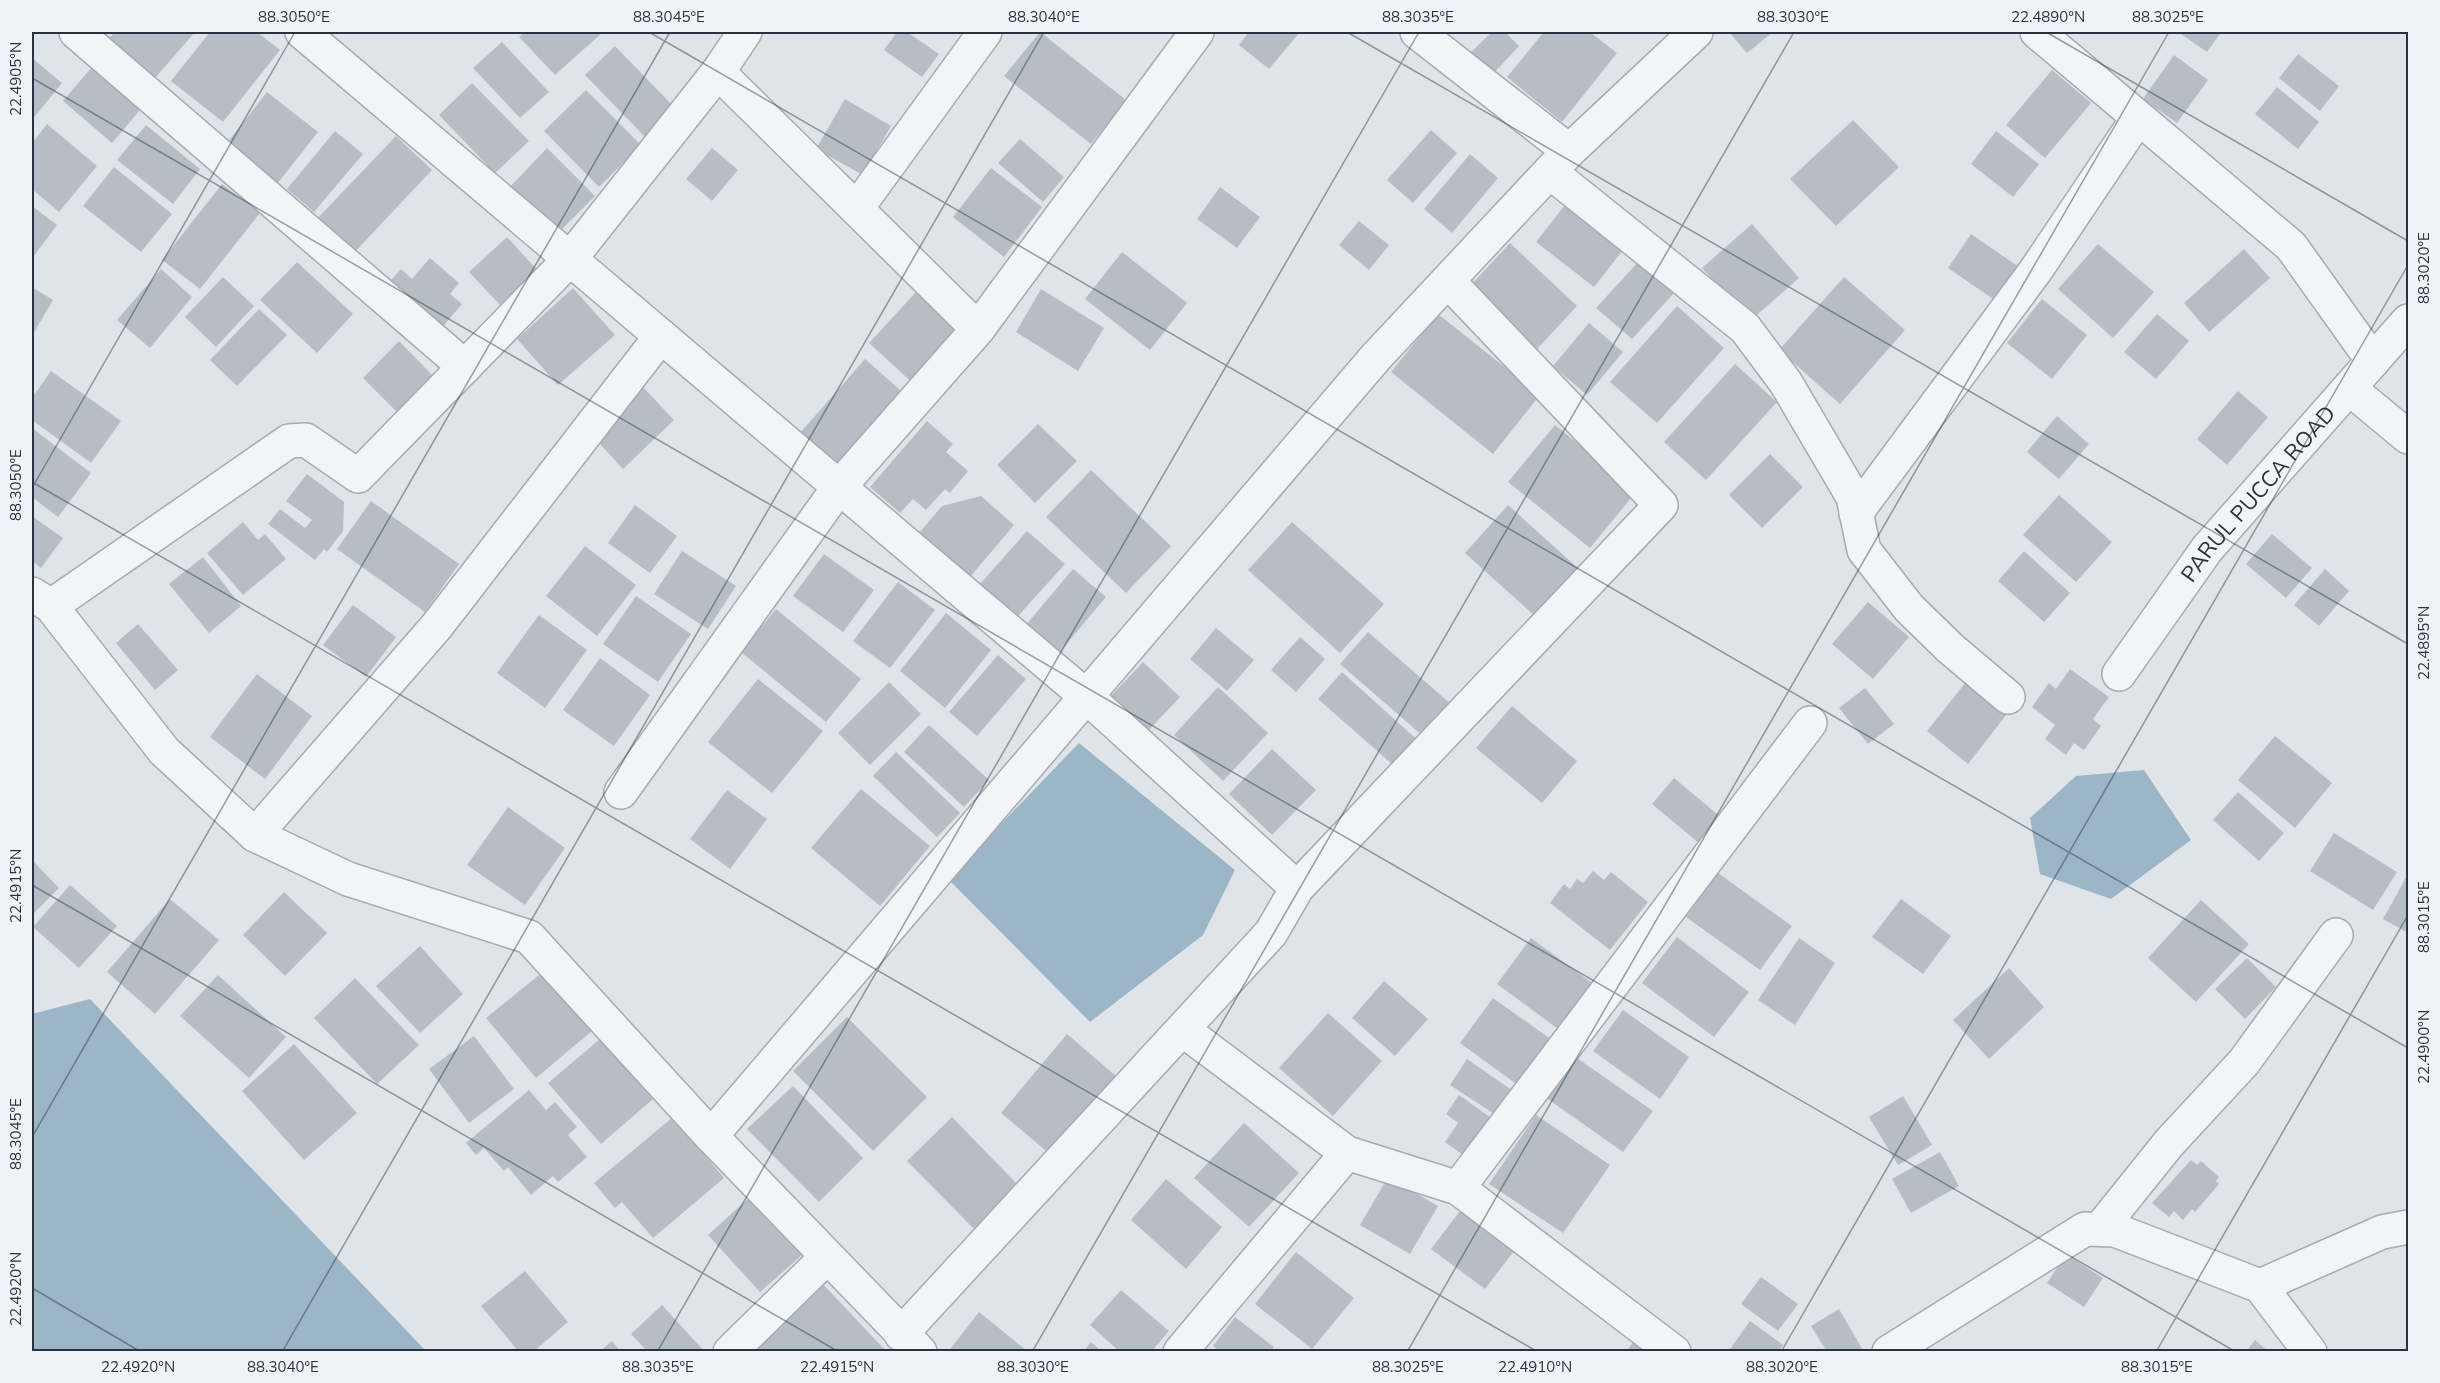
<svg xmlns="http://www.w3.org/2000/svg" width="2440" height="1383" font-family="Mulish,sans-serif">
	<rect width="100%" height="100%" fill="#dfe4e8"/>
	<!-- water -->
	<path fill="#9cb5c7" d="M1079,743L1235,870L1203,935L1090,1022L948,879Z
		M2144,770L2191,840L2111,899L2040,874L2030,818L2076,776Z
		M90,999L426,1351H32V1014Z"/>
	<!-- building -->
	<path fill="#b7bdc5" d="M115,32H195L155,78L109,38Z
		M210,32H257L280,50L223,122L171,81Z
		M525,32H603L555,75L519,37Z
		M897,32H907L939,54L922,77L884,50Z
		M1040,32L1126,100L1091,144L1004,76Z
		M1249,32H1300L1269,69L1239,45Z
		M1492,32H1505L1519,46L1492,75L1470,53Z
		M1544,32H1590L1617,53L1562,122L1507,77Z
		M1729,32H1773L1747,53Z
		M2178,32H2221L2207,52Z
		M502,42L549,92L520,118L473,68Z
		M615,46L677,110L647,139L585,75Z
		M2298,54L2339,86L2320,111L2279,78Z
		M2174,55L2208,80L2177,123L2143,99Z
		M32,58L62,83L32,120Z
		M97,61L146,103L112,143L63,101Z
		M2052,70L2091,103L2045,158L2006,125Z
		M472,83L529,141L495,173L439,115Z
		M2277,87L2319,122L2298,149L2255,114Z
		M586,90L641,145L599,187L544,131Z
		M267,92L318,132L277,184L226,144Z
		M845,99L891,126L863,175L816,149Z
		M1853,120L1899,167L1836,226L1790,179Z
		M47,124L97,166L59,212L32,189V143Z
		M146,125L200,169L173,204L117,160Z
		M1431,130L1457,153L1413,203L1387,180Z
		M335,131L363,154L314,212L287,189Z
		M1996,131L2039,164L2013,197L1971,164Z
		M396,136L432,170L350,257L314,222Z
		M1020,139L1064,177L1043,202L998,163Z
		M547,148L595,196L557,234L510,187Z
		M712,148L738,170L712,201L686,179Z
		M1470,154L1498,178L1452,233L1424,209Z
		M114,167L172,214L141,252L83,206Z
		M991,168L1042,207L1004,257L953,217Z
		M222,184L260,213L200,289L162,260Z
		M1220,187L1260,217L1237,248L1197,219Z
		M1572,196L1630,241L1594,287L1536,242Z
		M32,206L57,225L33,257L32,256Z
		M1359,221L1389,245L1369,270L1339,245Z
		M1752,224L1799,278L1750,321L1702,268Z
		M1971,234L2019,267L1996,301L1948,268Z
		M507,237L539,272L501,306L469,272Z
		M1510,243L1577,306L1537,349L1470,286Z
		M2098,244L2154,292L2113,338L2058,289Z
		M2244,249L2270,278L2209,332L2184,303Z
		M1122,252L1187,303L1150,350L1085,299Z
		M430,258L459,283L450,294L462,304L438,332L385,287L401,269L412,279Z
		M1639,261L1675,292L1632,339L1596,308Z
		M297,262L353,314L317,353L260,300Z
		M161,269L192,297L150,348L117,320Z
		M223,277L254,306L216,347L185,317Z
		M1844,277L1905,330L1840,404L1779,350Z
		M32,287L53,300L32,336Z
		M573,288L615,335L558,385L517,339Z
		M1041,289L1104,328L1078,371L1016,332Z
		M917,291L963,333L915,385L869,343Z
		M2042,299L2087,335L2052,379L2007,343Z
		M1677,306L1724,348L1657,423L1610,382Z
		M259,309L287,335L237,386L210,360Z
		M1438,314L1540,395L1493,454L1391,372Z
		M2157,314L2189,341L2156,379L2124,352Z
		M1589,323L1623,352L1587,395L1553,366Z
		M399,341L443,386L407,422L363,378Z
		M865,359L908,397L843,471L800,433Z
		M1735,364L1777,402L1706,480L1664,442Z
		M51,371L121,421L91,463L32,420V398Z
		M641,385L674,420L623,469L591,434Z
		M2238,391L2268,417L2227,465L2197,439Z
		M2057,416L2089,444L2059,479L2027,452Z
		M927,421L953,444L946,452L968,471L950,493L945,489L926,510L913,499L900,513L870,487Z
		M1038,424L1077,461L1035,503L997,465Z
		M1555,425L1637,491L1590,548L1508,482Z
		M32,428L91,473L58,517L32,497Z
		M1770,454L1803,487L1762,528L1729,495Z
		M1091,470L1171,546L1126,593L1046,517Z
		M307,474L344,502L343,531L327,552L324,549L315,560L268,524L280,509L305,528L312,520L286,501Z
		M2059,495L2112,542L2076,582L2023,535Z
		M981,496L1014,525L970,577L919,533L942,506Z
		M371,501L459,564L425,612L337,549Z
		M635,505L677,536L650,573L608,543Z
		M1508,505L1579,569L1536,617L1465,553Z
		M32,516L63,538L41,568L32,561Z
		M243,522L258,540L265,534L286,559L243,595L207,553Z
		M1292,522L1384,604L1340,653L1248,570Z
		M1027,531L1065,564L1018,616L980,584Z
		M2272,534L2312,568L2286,598L2246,564Z
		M585,546L636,585L597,636L546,596Z
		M682,551L736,586L708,629L654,594Z
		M2024,551L2070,593L2044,622L1998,581Z
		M824,554L874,590L843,632L793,596Z
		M203,557L241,606L209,633L169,584Z
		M1073,569L1106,597L1058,654L1025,626Z
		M2325,569L2349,591L2319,626L2294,605Z
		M898,582L935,610L890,668L853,641Z
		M636,596L691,634L658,682L603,644Z
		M1868,602L1909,637L1873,679L1832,644Z
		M353,605L396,637L366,677L323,645Z
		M776,609L861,679L826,722L741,652Z
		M946,613L991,650L945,708L900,671Z
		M539,615L587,650L545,708L497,673Z
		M138,624L178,670L155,690L116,643Z
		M1216,628L1254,660L1227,691L1190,659Z
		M1368,632L1459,711L1431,743L1340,664Z
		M1300,637L1325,659L1296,692L1271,670Z
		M998,655L1026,679L977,736L949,712Z
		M600,658L650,695L614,746L563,710Z
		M1143,662L1180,697L1146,733L1109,698Z
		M2070,669L2109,697L2093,719L2101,726L2084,750L2074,743L2066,755L2045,739L2055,725L2032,707L2049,683L2056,689Z
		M1342,672L1424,746L1401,772L1318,699Z
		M257,674L312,716L265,779L210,737Z
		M758,679L823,731L772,793L708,742Z
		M889,682L921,714L870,765L838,733Z
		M1966,682L2007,714L1968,764L1927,731Z
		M1218,687L1268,733L1223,781L1174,735Z
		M1865,688L1894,724L1868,744L1839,708Z
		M1512,706L1577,761L1542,803L1476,748Z
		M929,725L989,780L964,807L904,752Z
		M2275,736L2332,783L2295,828L2238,780Z
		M1272,749L1316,790L1272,835L1229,794Z
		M896,752L960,813L937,837L873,776Z
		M1674,778L1722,818L1700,844L1652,804Z
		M861,789L930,846L880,906L811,848Z
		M727,790L767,819L730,869L690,839Z
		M2238,792L2284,833L2259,861L2213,820Z
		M508,807L565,848L525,905L467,865Z
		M2334,833L2397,872L2373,910L2310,871Z
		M32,860L59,888L32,915Z
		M1593,871L1604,880L1611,872L1648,902L1610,950L1550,903L1564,884L1570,889L1577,879L1583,883Z
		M1718,873L1792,926L1760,970L1686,917Z
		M2408,874V933L2383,919Z
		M70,885L117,926L79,968L33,927Z
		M284,892L327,933L285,976L243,935Z
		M170,899L219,940L155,1014L107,972Z
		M1901,899L1951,936L1923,974L1872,937Z
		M2201,900L2249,944L2196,1002L2148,958Z
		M1677,937L1749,992L1714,1037L1642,983Z
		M1531,938L1599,988L1565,1034L1497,984Z
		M1799,938L1835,963L1795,1025L1758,1000Z
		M420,946L463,994L420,1033L376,986Z
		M2247,958L2276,987L2245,1019L2215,989Z
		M550,966L599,1025L536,1078L486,1018Z
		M2009,968L2044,1007L1989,1059L1953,1020Z
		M218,975L286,1037L249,1078L180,1016Z
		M355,978L419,1045L377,1084L314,1018Z
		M1384,981L1428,1019L1395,1056L1352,1018Z
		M1493,998L1559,1045L1526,1091L1460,1043Z
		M1623,1010L1689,1057L1660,1099L1593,1051Z
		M1328,1013L1382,1061L1333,1116L1279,1068Z
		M847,1017L927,1097L873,1151L793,1071Z
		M1067,1034L1123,1082L1057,1160L1001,1113Z
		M474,1036L514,1089L469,1123L429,1069Z
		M600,1039L653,1099L601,1144L548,1083Z
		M294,1044L357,1113L304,1160L242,1091Z
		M1574,1056L1653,1111L1623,1152L1545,1097Z
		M1467,1059L1519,1095L1502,1119L1450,1085Z
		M793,1086L863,1158L819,1202L747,1129Z
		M529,1090L546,1110L555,1102L577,1127L568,1135L587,1157L558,1182L553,1176L531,1195L508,1167L504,1171L484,1148L476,1155L466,1143Z
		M1459,1095L1494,1120L1467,1158L1445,1142L1458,1123L1446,1114Z
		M1903,1096L1932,1145L1898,1165L1869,1117Z
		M1536,1115L1610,1165L1563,1233L1489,1184Z
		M673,1117L724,1178L653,1238L622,1202L615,1208L594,1183Z
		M952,1117L1020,1187L976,1231L907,1161Z
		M1244,1123L1299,1173L1249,1227L1194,1178Z
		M1940,1152L1959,1186L1911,1213L1892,1179Z
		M2191,1160L2197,1165L2201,1161L2219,1177L2216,1181L2219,1184L2195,1212L2192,1209L2183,1220L2174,1211L2169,1217L2152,1203Z
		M1388,1177L1438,1206L1410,1254L1360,1225Z
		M1166,1179L1222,1227L1186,1269L1131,1220Z
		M750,1197L802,1255L760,1292L708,1235Z
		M1463,1207L1517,1247L1485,1289L1431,1249Z
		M1296,1252L1354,1298L1312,1349L1255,1304Z
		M2066,1254L2103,1278L2084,1307L2047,1283Z
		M525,1271L568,1322L533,1352H519L481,1306Z
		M1761,1277L1798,1304L1778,1331L1741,1304Z
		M819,1280L887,1352H752Z
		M1121,1290L1169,1331L1151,1352H1120L1090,1325Z
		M662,1305L705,1352H648L631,1334Z
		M1839,1309L1864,1352H1827L1811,1326Z
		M979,1312L1026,1350L1025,1352H948Z
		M1235,1317L1274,1347L1270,1352H1220L1213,1346Z
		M1750,1321L1783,1345L1778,1352H1728Z
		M1636,1338L1654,1352H1626Z
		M2255,1340L2269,1352H2246Z
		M612,1341L621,1352H599Z
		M1091,1342L1102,1352H1083Z"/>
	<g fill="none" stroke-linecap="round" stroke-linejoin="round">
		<defs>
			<g id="street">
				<path d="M76,32L465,367"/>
				<path d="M302,32L1087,697L1297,888"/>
				<path d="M1417,32L1569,151"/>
				<path d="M2037,32L2291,246L2373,361"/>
				<path d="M1550,172L1745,328L1786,383L1853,497L1864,550L1909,608L1950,648L2008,697"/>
				<path d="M857,208L985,32"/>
				<path d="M978,329L1197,32"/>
				<path d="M2349,388L2408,437"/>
				<path d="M1856,513L2036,270L2138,118"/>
				<path d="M32,594L51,606L164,751L255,835L348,879L529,937L711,1136L920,1352"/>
				<path d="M51,606L289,441L306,440L358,476L570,259L718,72"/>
				<path id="s1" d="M2119,674L2207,549L2408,321"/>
				<path d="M621,792L839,487L978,329L718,72L745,32"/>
				<path d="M255,835L436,627L661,336"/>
				<path d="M1183,1030L1347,1153L1458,1188L1674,1352"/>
				<path d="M711,1136L1376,357L1569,151L1696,32"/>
				<path d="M1458,1188L1810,723"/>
				<path d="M2100,1229L2169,1143L2244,1062L2336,935"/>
				<path d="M2260,1286L2382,1232L2408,1227"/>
				<path d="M901,1334L1271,933L1297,888L1661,505L1448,281"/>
				<path d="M730,1352L827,1257"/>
				<path d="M1180,1352L1347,1153"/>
				<path d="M1889,1352L2085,1229L2115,1230L2260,1286L2310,1352"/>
			</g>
		</defs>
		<!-- street casing -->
		<use href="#street" stroke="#a5abb2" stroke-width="36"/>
		<!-- street -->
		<use href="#street" stroke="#f2f4f6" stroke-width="33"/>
	</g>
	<!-- ticks -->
	<path fill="none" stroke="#29333f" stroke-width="1.5" stroke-opacity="0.45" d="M649,32L2408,1048M1347,32L2408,644M2046,32L2408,241M32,78L2236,1352M32,482L1538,1352M32,488L295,32M32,885L839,1352M32,1137L670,32M32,1288L141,1352M282,1352L1044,32M657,1352L1419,32M1032,1352L1794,32M1407,1352L2169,32M1781,1352L2408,265M2156,1352L2408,915"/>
	<g text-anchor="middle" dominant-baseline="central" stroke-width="5" stroke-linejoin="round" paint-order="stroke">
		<!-- street labels -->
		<g font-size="22" fill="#29333f" stroke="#eff2f6">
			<text stroke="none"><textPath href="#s1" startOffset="228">PARUL PUCCA ROAD</textPath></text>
		</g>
	</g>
	<!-- border -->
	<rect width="2440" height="1383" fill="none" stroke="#eff2f6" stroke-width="66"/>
	<rect x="33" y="33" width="2374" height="1317" fill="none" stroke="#29333f" stroke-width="2"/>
	<g font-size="15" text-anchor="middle" fill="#29333f">
		<text x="294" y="22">88.3050°E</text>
		<text x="669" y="22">88.3045°E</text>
		<text x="1044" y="22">88.3040°E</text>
		<text x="1418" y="22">88.3035°E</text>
		<text x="1793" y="22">88.3030°E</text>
		<text x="2048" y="22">22.4890°N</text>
		<text x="2168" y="22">88.3025°E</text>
		<text transform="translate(16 79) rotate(-90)" y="5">22.4905°N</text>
		<text transform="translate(2424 268) rotate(-90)" y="5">88.3020°E</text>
		<text transform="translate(16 485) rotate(-90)" y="5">88.3050°E</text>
		<text transform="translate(2424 643) rotate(-90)" y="5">22.4895°N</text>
		<text transform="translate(16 886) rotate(-90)" y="5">22.4915°N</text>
		<text transform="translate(2424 917) rotate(-90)" y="5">88.3015°E</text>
		<text transform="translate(2424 1047) rotate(-90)" y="5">22.4900°N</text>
		<text transform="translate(16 1134) rotate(-90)" y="5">88.3045°E</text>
		<text transform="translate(16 1289) rotate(-90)" y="5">22.4920°N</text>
		<text x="138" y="1372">22.4920°N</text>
		<text x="283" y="1372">88.3040°E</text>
		<text x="658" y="1372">88.3035°E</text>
		<text x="837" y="1372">22.4915°N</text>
		<text x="1033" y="1372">88.3030°E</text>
		<text x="1408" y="1372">88.3025°E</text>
		<text x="1535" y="1372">22.4910°N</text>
		<text x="1782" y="1372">88.3020°E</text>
		<text x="2157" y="1372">88.3015°E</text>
	</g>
</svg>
